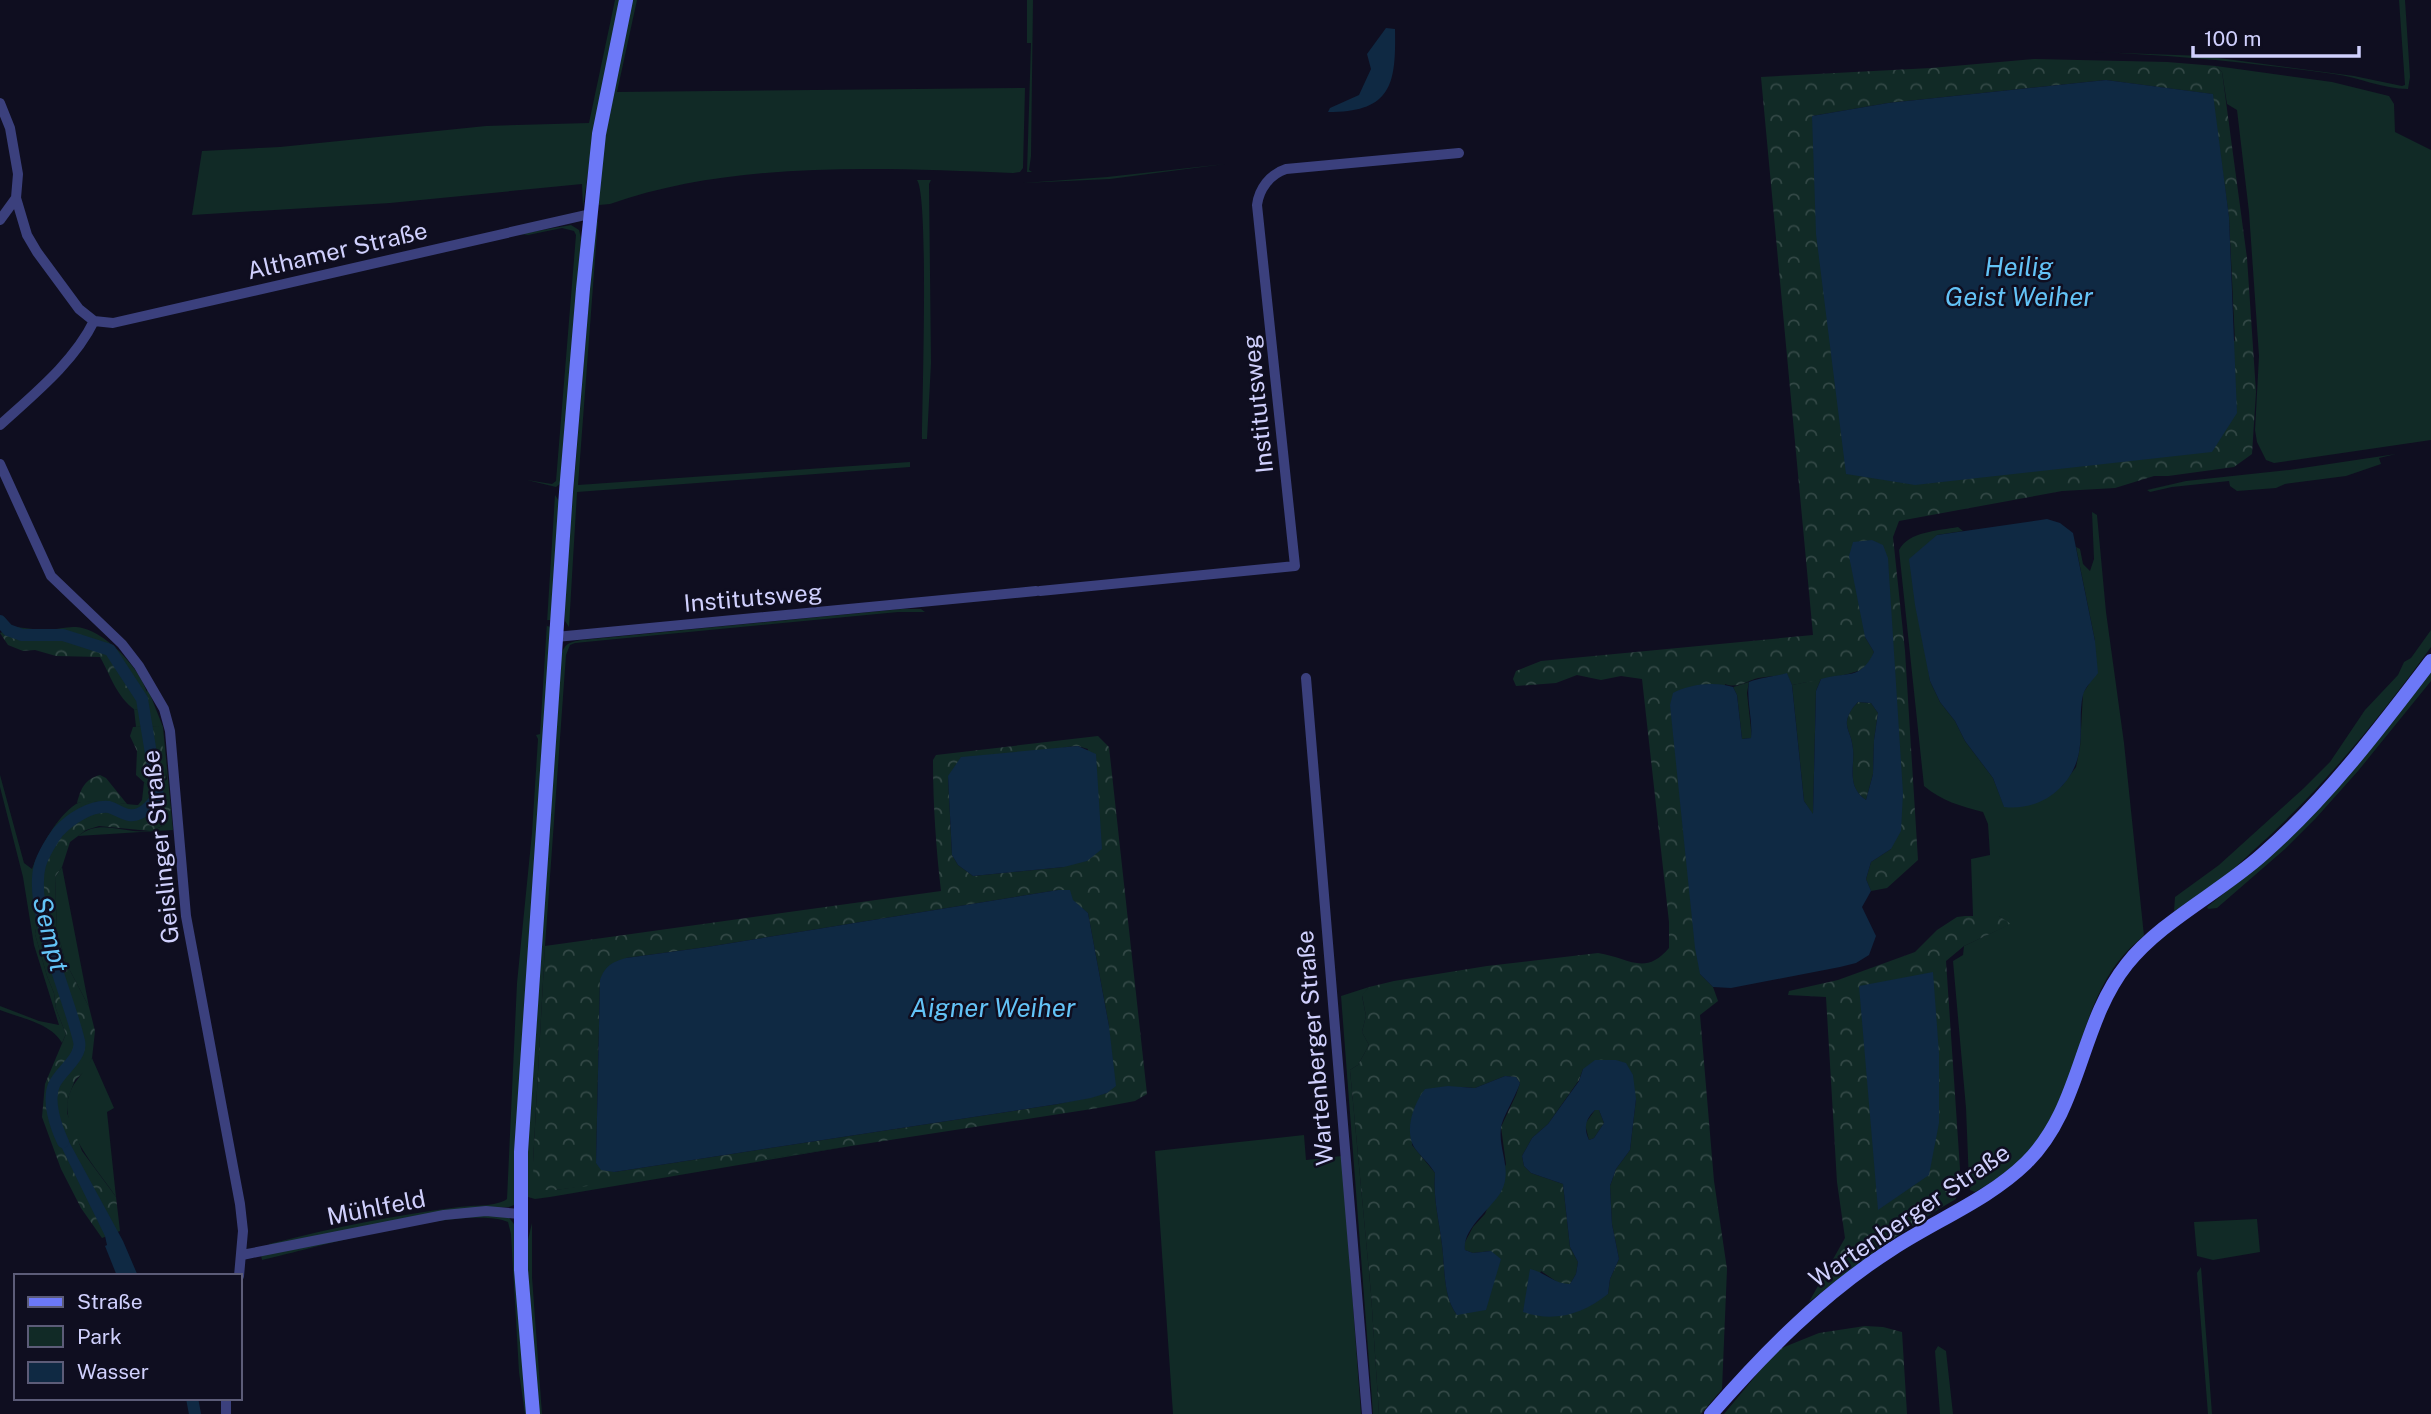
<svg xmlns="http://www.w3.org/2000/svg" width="2431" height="1414" font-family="'Public Sans',sans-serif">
	<defs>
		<pattern id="forest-crowns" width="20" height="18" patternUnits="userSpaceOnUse" patternTransform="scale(1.75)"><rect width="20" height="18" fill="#112a26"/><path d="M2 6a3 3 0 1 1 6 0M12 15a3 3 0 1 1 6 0" fill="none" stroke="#334846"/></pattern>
	</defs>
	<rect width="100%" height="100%" fill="#0f0e20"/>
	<!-- green -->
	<path fill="#112a26" d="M615,0H620L594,131L583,207L582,184L390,203L192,215L202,151L280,147L486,126L589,123Z
		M632,0H637L617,92L1025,88L1023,168L1020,172L1013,173C884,168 734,160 610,204L599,205L598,203L601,158Z
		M1027,0H1033L1031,156L1029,170L1032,172H1027L1031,43H1027Z
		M2399,0H2405L2410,77L2408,89C2383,89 2358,77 2334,74C2254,63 2175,55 2094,52L2204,56L2354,76L2402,86L2405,85Z
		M2216,66L2332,82L2389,96L2394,104L2395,132L2431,150V440L2274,463L2266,460L2257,442L2255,430L2259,356L2249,212L2237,110L2227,104L2222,72Z
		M1225,164L1110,179L1023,183L1107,177Z
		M917,180H931L929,184L931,363L927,439H922C922,404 929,196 917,180Z
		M598,220L578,485L910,462V467L577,492L569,627L565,621L564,605L595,226Z
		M571,225L579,230L581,238L561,483L556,487L527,480L552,484L556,481L576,235L574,231L562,228L528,235L520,234Z
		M2396,454L2379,458L2381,464L2346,476L2285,484L2276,488L2237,491L2230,486L2229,481L2172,487L2150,492L2147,490L2186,481L2289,470Z
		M555,495L559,501L552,620H547V626L551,627L514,1205L509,1207L457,1210L271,1247L269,1244C332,1228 395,1215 459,1207C473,1205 496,1207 507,1199L517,983L532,833L538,739L536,735L540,734Z
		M2092,512L2097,515L2106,612L2124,743L2144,936C2087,979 2083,1054 2055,1113C2038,1148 2008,1174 1975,1192L1970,1190L1969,1183L1966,1108L1953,961L1963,955L1964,946L2010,924L1999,916H1973L1971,859L1990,855L1988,824L1983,812C1960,806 1942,801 1924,786L1899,550C1909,531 1938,531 1958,527L1963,531L1937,535L1925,647L1930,681L1940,702L1955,721L1965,741L1993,778L2004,806L2062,786L2076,767L2080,747L2083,693L2089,684L2095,641L2076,547L2080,549L2083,564L2090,571L2094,559Z
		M902,609H921L925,612H898L575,643L570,645L566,655L545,946L533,1163L555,1190L851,1146L550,1197L535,1199L528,1197L525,1187L561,655C565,643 570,642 582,640Z
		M2431,630V647C2378,720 2322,789 2255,849C2231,872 2204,895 2174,911L2175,897L2219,865L2304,788L2330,762L2365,710L2398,675L2404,662L2411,658Z
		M2431,670V681L2358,771L2316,818L2285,849L2217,908L2208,909L2207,907L2270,856Z
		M1821,679L1816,691L1813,815L1804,801L1792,685Z
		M1749,682L1747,693L1752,738L1742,739L1737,695L1733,687Z
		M148,689L163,727L173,830L78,836C101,818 122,834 149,831C154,830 160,827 165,825L168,799L133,823L114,811L49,852L43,869L42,897L35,934L47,976L54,993L56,1009L66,1034L62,1043C51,1023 20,1018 0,1010V1006L39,1021L59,1025L34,945L23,877L0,787V775L24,863L32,869C40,848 57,816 76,804C88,797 123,804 138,805L142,800L144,782L154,790L167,779L158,726L136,727L134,709L136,710Z
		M62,867L89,1007L66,963L57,931L55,877Z
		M1369,987L1362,996L1366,1016L1362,1032L1369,1045L1358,1065L1350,1070L1371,1293L1379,1414H1373L1341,996Z
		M92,1058L114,1108L107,1112L116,1197C99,1171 58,1128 69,1095C74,1080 85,1072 92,1058Z
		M1304,1135L1306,1160L1342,1156L1361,1414H1173L1155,1151Z
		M507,1215L514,1224L517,1300L527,1414H525L519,1372L511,1234L508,1222C465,1204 312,1249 262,1260L261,1255L450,1217Z
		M2257,1219L2260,1252L2213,1260L2197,1256L2194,1222Z
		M532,1223V1277L542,1414H539L526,1248Z
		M2201,1267L2212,1414H2208L2197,1273Z
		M1938,1346L1946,1351L1953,1414H1940L1935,1351Z"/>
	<!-- forest -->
	<path fill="url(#forest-crowns)" fill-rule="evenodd" d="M2034,59L2167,62L2216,66L2222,72L2247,258L2256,392L2252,454L2234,467L2168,476H2154L2115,488L2062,491L1899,521L1893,537L1905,651L1918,860L1887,888L1871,891L1866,879L1871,862L1891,849L1888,558L1865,637L1874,652C1872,656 1870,663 1867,667C1859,674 1806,682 1792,685L1787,674C1777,676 1768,676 1758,678C1746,681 1738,689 1725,684L1700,974L1713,987L1718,1001L1700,1015L1714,1181L1727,1269L1722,1389L1701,1414H1379L1371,1293L1350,1070L1358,1065L1369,1045L1362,1032L1366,1016L1362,995L1369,987L1394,981L1487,966L1598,953C1627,957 1645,977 1669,948V922L1642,679L1621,676L1601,680L1577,675L1556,683L1516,686L1513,679L1516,671L1541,661L1813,635L1761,77L1931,68ZM2106,80L2212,94L2229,217L2235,341L1812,116L1888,103ZM1583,1069L1636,1099L1630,1150L1616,1169L1610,1186L1612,1224L1619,1259L1610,1279L1608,1294L1523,1311L1541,1271L1560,1284H1570L1576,1274L1578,1262L1570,1247L1563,1184L1531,1173L1524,1166L1522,1156L1532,1138L1548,1124L1579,1080ZM1505,1076L1516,1077L1520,1083L1516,1095L1501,1127L1506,1164L1485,1214L1473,1227L1464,1244L1465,1250L1473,1253L1491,1251L1457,1315C1443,1297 1445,1267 1442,1245C1439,1219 1433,1200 1435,1173L1412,1145V1115L1462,1087L1475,1088Z
		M16,627C27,628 38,630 49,630C59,629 72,625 82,628C109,634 147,675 149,702L135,710C116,696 111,676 100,657L56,656L35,650L23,651L8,645L0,633Z
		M1858,702L1871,703L1878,713L1874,740L1873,774L1866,800C1844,786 1857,763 1852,743C1851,735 1846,729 1847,721C1848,713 1853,707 1858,702Z
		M158,726L163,731C159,749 171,770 163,786L154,791L136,775L137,751L130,736L133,727Z
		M1098,736L1109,747L1147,1094L1135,1101L1098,1108L612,1183L555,1190H534L533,1163L545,946L941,891C936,848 933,804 933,760L936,755ZM1078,746L1088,749L1064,867L973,876L958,865L952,855L948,776L1067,747ZM1058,890L1088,913L1109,1026L1107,1093L1058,1104L614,1172L596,1163L600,980L626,958L707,947Z
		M100,775L106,778L127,804L94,801L77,803C81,788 85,779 100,775Z
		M168,799L171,808L165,825L150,831L99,826L86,830L70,842L62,867L55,877L57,931L66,963L89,1007L95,1031L92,1058L87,1069L75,1080L68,1098L67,1113L82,1151L116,1197L120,1231L102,1238L81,1208L61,1169L42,1117L45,1084L66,1034L56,1009L54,993L47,976L35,934L42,897L43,869L53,831L63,821L74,815L114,811L133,822Z
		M1965,916H1999L2011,924L1964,946L1946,961L1960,1169L1956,1199C1904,1229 1856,1265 1809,1302L1845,1238L1837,1182L1826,997L1788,995L1789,991L1838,980L1915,952L1937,930L1957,917Z
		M1595,1110H1599L1604,1123L1594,1138L1589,1140L1585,1124Z
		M1865,1326L1883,1327L1902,1332L1907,1414H1724L1777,1350L1819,1333Z"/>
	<!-- water -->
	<path fill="#0f2943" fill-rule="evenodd" d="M1386,28L1395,29C1396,84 1392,112 1328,112L1330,108L1359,95L1371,69L1367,54Z
		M2106,80L2213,94L2229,217L2237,413L2212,452L1915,485L1846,474L1816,234L1812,116L1888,103Z
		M2047,519L2060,523L2073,533L2095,641L2098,673C2093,680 2085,687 2083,695C2079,712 2082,729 2080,745C2077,784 2042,812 2004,807L1993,778L1965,741L1955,721L1940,702L1930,681L1915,605L1909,559L1937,535Z
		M1872,540L1883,545L1888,558L1903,793L1901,831L1891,849L1871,862L1866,879L1871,891L1862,907L1876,936L1869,955L1856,963L1840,967L1731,988L1713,987L1700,974L1695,948L1670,705L1673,693C1688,684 1716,681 1733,687L1737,695L1742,739L1751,738C1753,719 1746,701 1749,682C1762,677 1774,677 1787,673L1792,685L1804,801L1813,814L1816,691L1821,679C1848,671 1860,681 1874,652L1865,637L1849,556L1853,542ZM1858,702L1871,703L1878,713L1874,740L1873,774L1866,800C1844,785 1857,763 1852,743C1851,735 1846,729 1847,721C1848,714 1853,707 1858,702Z
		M1078,746L1096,754L1102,849L1087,861L1064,867L973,876L958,865L952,855L948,776L961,757Z
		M1058,890H1070L1073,900L1088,913L1109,1026L1116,1086L1107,1093L1091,1098L1058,1104L614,1172L601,1170L596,1163L600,980C605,966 612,962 626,958L707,947Z
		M1933,972L1939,1053V1123L1929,1175L1878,1210L1859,986Z
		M1595,1060H1616L1626,1063L1633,1075L1636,1099L1630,1150L1616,1169L1610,1186L1612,1224L1619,1259L1610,1279L1608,1294C1583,1314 1554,1323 1523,1312L1530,1269C1545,1272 1554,1284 1570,1284L1576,1274L1578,1262L1570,1247L1563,1184L1531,1173L1524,1166L1522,1156L1532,1138L1548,1124L1579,1081L1583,1069ZM1595,1110H1599L1604,1123L1594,1138L1589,1140C1583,1127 1586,1119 1595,1110Z
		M1505,1076L1516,1077L1520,1083C1516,1096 1502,1118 1501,1128C1498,1150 1513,1170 1501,1192C1491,1209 1462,1229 1465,1250L1473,1253L1491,1251L1501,1259L1486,1310L1457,1315C1443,1297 1445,1268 1442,1245C1439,1219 1433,1200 1435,1173C1429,1163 1420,1156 1414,1147C1404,1130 1414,1103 1425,1089L1448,1086L1475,1088Z
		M61,1127L123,1241L138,1276H117L105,1246L107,1245L105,1236L53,1130Z"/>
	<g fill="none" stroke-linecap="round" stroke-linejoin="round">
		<!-- canal -->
		<path stroke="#0f2943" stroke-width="12" d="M0,621L8,630L22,635H63L110,650L142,699L158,796C151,805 142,817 129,815C122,814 116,809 109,807C91,805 70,819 58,832C52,840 43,855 40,865C28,909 69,996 79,1041C83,1057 60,1071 54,1085C47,1101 56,1127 63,1142
			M192,1398L195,1414"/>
		<!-- minor -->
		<path stroke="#3b407d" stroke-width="10" d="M0,103L10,128L18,174L16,198L27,235L37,252L79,309L94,321L113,323L590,214
			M0,220L16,198
			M0,425C34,394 74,362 94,321
			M0,464L51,576L122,644L139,666L164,709L170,731L186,916L240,1204L243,1231L239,1276
			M1040,591L1295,566L1257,205C1259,189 1270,174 1286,169L1459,153
			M556,637L1036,591
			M1306,678L1367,1414
			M242,1255L444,1215L486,1211L520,1214
			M226,1414V1398"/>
		<!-- secondary -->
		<path stroke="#6c78f7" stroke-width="14" d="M533,1414L521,1270V1152L566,492L583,289L599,134L626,0
			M1711,1414C1765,1352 1823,1293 1892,1249C1936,1220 1988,1200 2026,1163C2082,1108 2079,1024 2127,964C2161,921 2221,892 2263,854C2328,797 2379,729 2431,661"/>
	</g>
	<g text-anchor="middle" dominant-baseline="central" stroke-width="5" stroke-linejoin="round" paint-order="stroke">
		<!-- street labels -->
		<g font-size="24" fill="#d0d0fd" stroke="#0f0e20">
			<text transform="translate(337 250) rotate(-13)">Althamer Straße</text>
			<text transform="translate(1257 404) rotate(-96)">Institutsweg</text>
			<text transform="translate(753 597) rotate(-5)">Institutsweg</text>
			<text transform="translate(160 847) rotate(-96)">Geislinger Straße</text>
			<text transform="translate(1314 1048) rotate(-95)">Wartenberger Straße</text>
			<text transform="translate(376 1207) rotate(-11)">Mühlfeld</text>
			<text transform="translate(1909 1215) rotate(-34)">Wartenberger Straße</text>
		</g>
		<!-- water labels -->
		<g font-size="26" font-style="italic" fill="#63c3f7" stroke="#0f0e20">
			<text x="2019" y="266">Heilig<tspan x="2019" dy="30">Geist Weiher</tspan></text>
			<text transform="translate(51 934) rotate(76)">Sempt</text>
			<text x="993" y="1007">Aigner Weiher</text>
		</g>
	</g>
	<!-- legend -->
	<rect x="14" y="1274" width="228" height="126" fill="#0f0e20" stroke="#5c5c78" stroke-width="2"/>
	<rect x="28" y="1297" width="35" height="10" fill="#6c78f7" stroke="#5c5c78" stroke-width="2"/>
	<text x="77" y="1309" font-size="21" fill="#d0d0fd">Straße</text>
	<rect x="28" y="1326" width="35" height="21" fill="#112a26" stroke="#5c5c78" stroke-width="2"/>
	<text x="77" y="1344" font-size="21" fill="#d0d0fd">Park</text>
	<rect x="28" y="1362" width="35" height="21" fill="#0f2943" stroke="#5c5c78" stroke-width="2"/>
	<text x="77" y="1379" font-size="21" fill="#d0d0fd">Wasser</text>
	<!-- scale -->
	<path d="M2193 46v10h166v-10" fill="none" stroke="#d0d0fd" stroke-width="3.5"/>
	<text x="2204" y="46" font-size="21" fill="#d0d0fd" stroke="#0f0e20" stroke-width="5" paint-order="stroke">100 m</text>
</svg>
